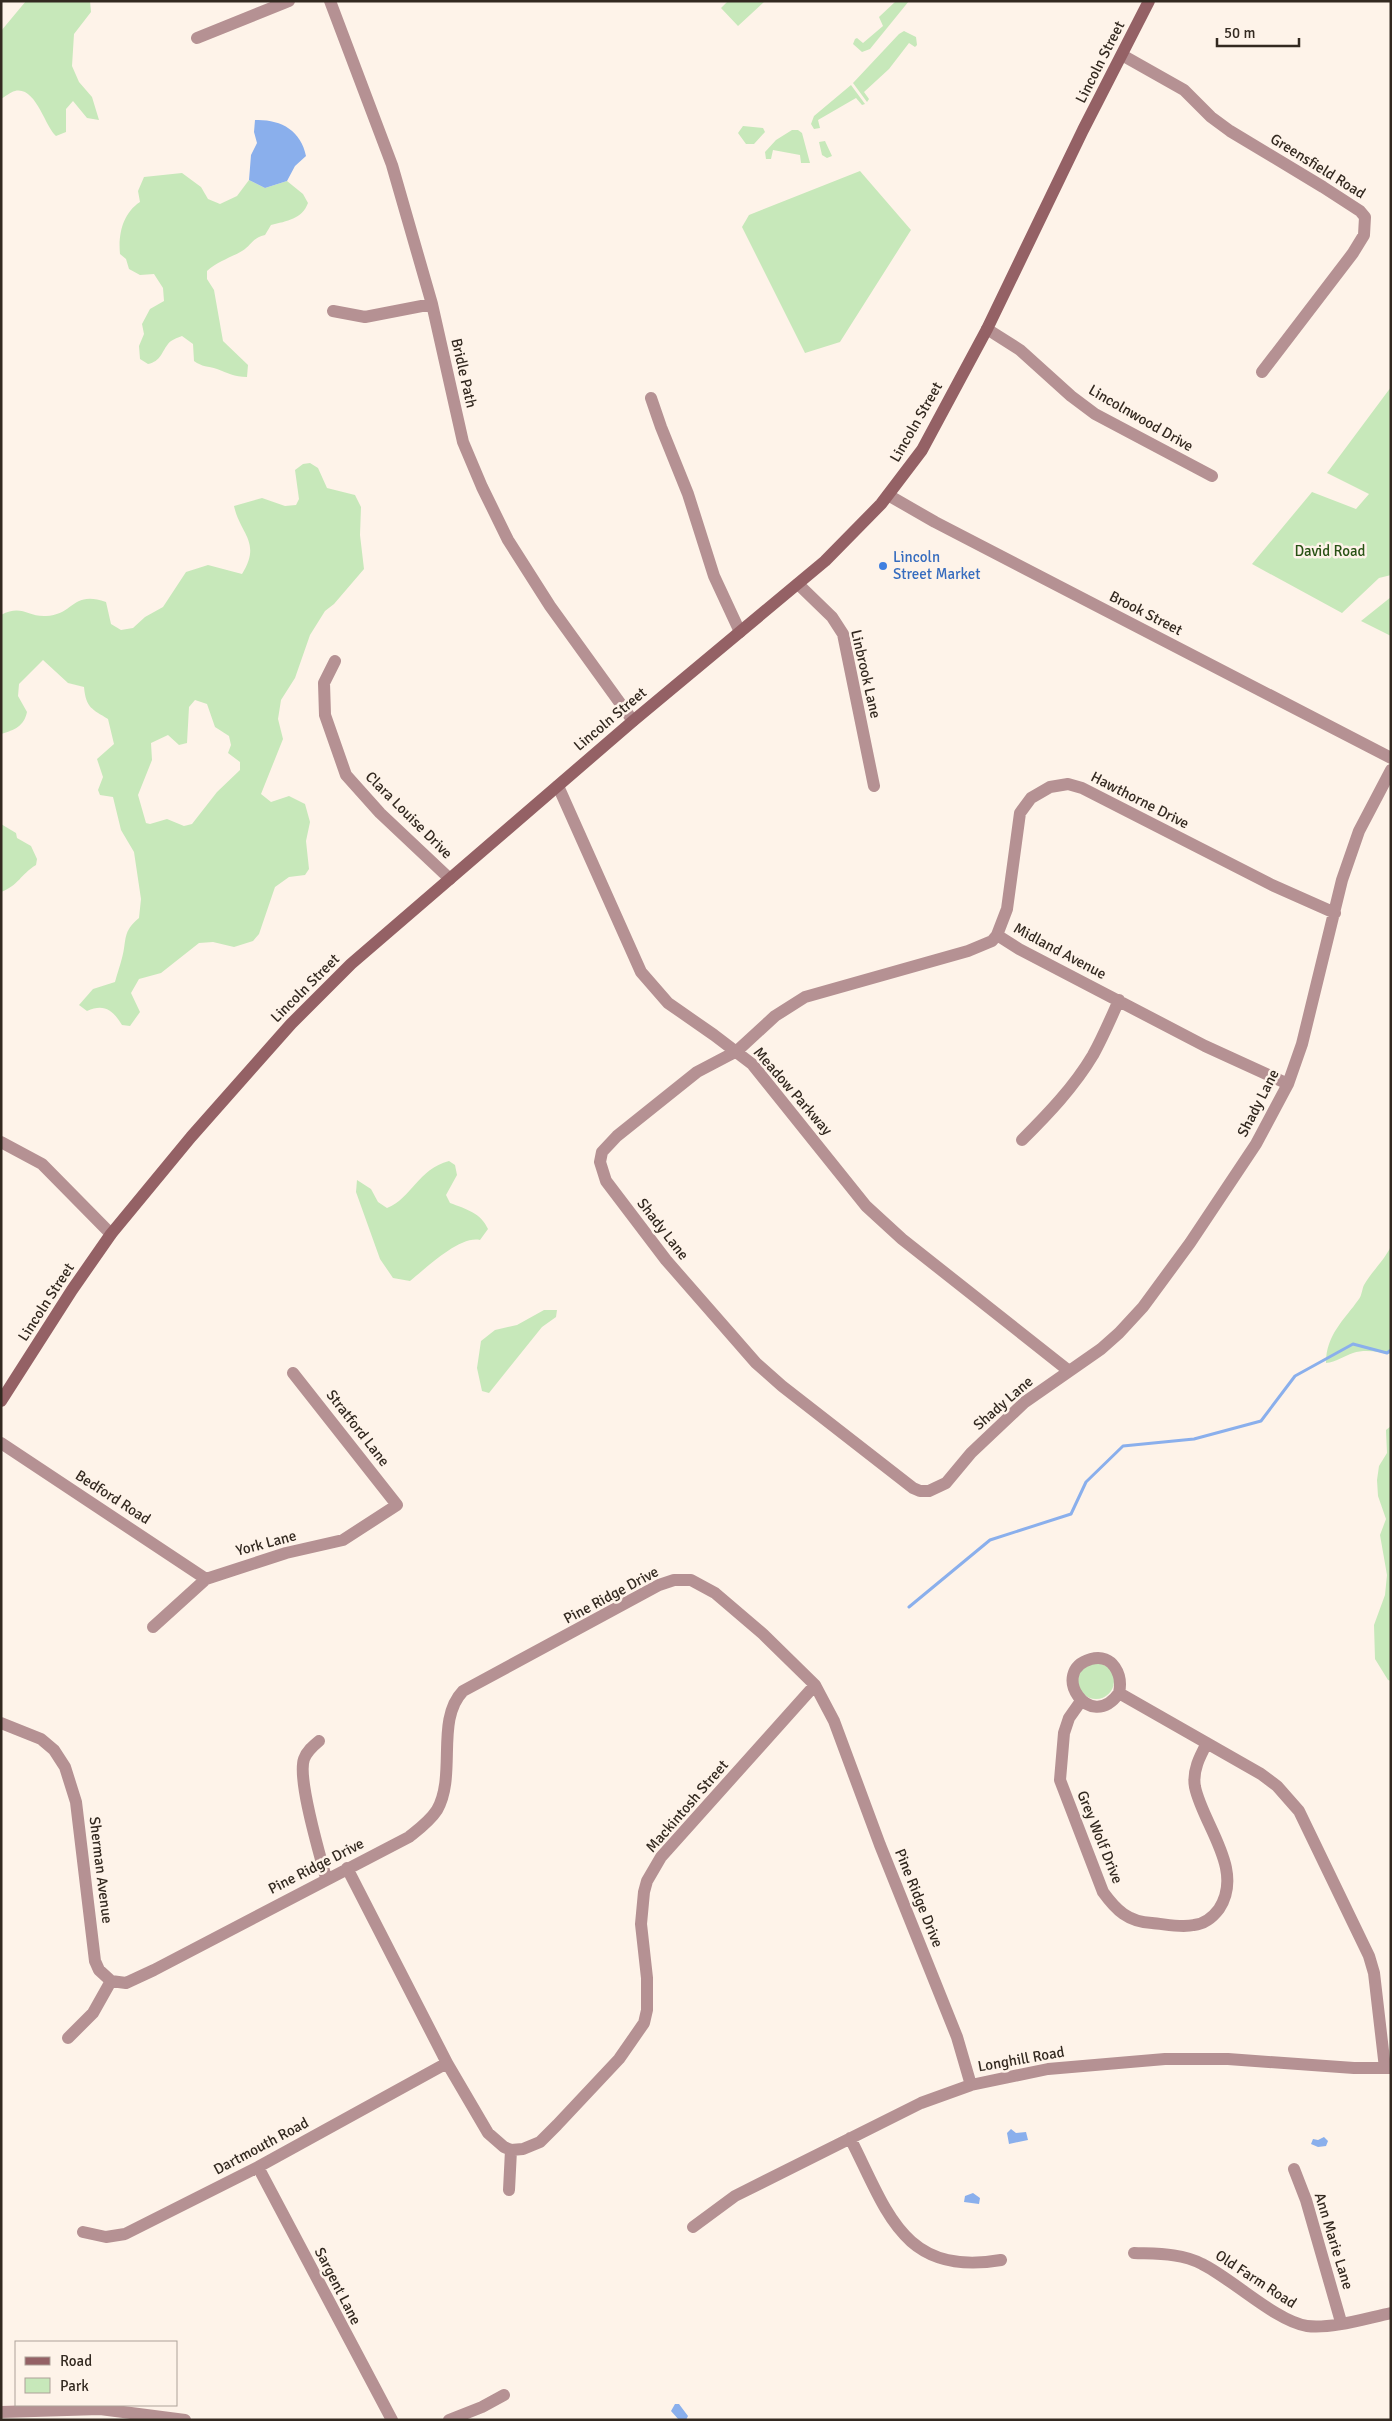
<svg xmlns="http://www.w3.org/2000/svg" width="1392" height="2421" font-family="Signika,sans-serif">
	<rect width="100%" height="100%" fill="#fef3e9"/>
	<!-- green -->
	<path fill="#c7e8ba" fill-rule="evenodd" d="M26,1H90L91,12L74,34L72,66L79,82L92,97L99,120L87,118L73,101L66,109V132L56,136C45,127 36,86 15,91C10,92 5,97 1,99V31Z
		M728,1H765L738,26L721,8Z
		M896,1H909L870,49L862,52L853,44L855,39L857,38L863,43L883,26L879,17Z
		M904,31L916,37L917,45L915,47L909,43L889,69L864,92L869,99L867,102L853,83L899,34Z
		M851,85L865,104L862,105L856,98L818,120L820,128L814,129L811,124L814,116Z
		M743,126L763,128L765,132L754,144H746L738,133Z
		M792,130H798L802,133L810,163H801L800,155L773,150L771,159H766L765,152L776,140Z
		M825,141L832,156L827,158L822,155L819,142Z
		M860,171L911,230L840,342L805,353L742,227L749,215Z
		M182,173L201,187L208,199L220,204L237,196L249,180L265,188L287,181L303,194L308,203C302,219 287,221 271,225L265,235C252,238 252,245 242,251C230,258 218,261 207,271V279L214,290L223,341L248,365L247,377C234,377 228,373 217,369C208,366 202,367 194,361L193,344L182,336C177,338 171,340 168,344C161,353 161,361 148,364L140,359L139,346L144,334L142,324L150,309L164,301L163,288L154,274L140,275L129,269L126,259L120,254C118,234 123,213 140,202L138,191L144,177Z
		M1391,387V575L1379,578L1342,613L1252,564L1312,492L1356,509L1369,494L1327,473Z
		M310,463L318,468L327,488L355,495L361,507L360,535L364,569L334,604L325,611L310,635L295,678L281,700L278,719L283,739L261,794L271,802L289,796L305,804L310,822L306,841L309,869L305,875L289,877L275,887L259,934L253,941L234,947L213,942L199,943L161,973L139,979L131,993L140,1012L130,1026L122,1025C113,1010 104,1003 87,1011L79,1005L93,989L115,982C117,974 120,966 122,958C127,939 122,932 139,918L141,899L134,852L121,830L113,797L100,795L98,790L103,777L97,759L114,744L108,719C92,709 86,708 84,687L68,683L43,660L19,684L18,696L27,712C24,726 15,730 1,734V615C22,604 27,617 46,616C74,615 72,590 106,602L111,624L121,630L133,628L145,617L163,607L186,572L208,565L242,574C262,542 240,534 234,506L262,498L285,506L296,505L299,499L295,470L303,464ZM195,700L207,704L215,727L229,736L231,745L228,753L240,762V770L217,792L192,824L184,826L167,819L150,824L146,823L138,795L152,760L151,743L168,735L179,745L187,743L189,707Z
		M1391,597V636L1361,621Z
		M1,824L16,833L17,838L31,846L37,859L36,865C20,875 19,885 1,892Z
		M449,1161L455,1165L457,1175L446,1195L450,1203C466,1209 481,1213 488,1229L480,1240C460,1235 425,1269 410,1281L393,1278L380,1259L356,1192L357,1180L371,1189L378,1202L387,1208C412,1198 418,1169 449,1161Z
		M1391,1246V1354C1379,1352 1365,1349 1353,1353C1344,1356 1336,1362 1326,1363C1326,1335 1344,1320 1359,1299C1362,1295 1362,1289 1364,1285C1372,1271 1384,1261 1391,1246Z
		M544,1310H557L556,1317L542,1327L489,1393L482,1391L477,1368L481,1341L495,1330L517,1325Z
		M1391,1426V1681L1388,1680L1375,1659L1374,1625L1385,1595L1387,1575L1380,1535L1386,1519L1378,1496L1377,1480L1379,1466L1387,1453L1386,1430Z
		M1078 1681a18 18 0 1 1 36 0a18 18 0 1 1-36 0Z"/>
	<!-- water -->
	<path fill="#8aafec" d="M255,120C280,119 301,130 306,156L295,166L287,181L265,188L249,180L251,155L257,143L254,132Z
		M1011,2129L1016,2133L1026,2132L1028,2140L1009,2144L1007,2133Z
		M1324,2137L1328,2141L1326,2146L1318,2147L1311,2144L1313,2139L1318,2140Z
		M973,2193L980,2198L979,2204L964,2202L965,2196Z
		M675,2404H679L688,2416L686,2420H679L671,2411Z"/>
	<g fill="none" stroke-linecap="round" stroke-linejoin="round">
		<!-- stream -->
		<path stroke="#8aafec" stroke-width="3" d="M909,1607L990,1540L1071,1514L1086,1482L1123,1446L1194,1439L1261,1421L1295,1376L1353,1344L1387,1353L1391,1350"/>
		<!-- minor -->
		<path stroke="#b59193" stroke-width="12" d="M330,1L392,165L432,304L463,442L482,487L508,540L550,606L633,721
			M197,38L289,1
			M1122,55L1184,90L1211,117L1230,131L1323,187L1360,211L1365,217L1364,235L1353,253L1262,372
			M333,311L365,317L432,304
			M987,329L1020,350L1071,396L1095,414L1212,476
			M651,398L661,427L688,494L714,576L740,632
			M888,495L935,522L1391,758
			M798,584L832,617L843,634L874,786
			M335,661L324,683L325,715L346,775L380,813L450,879
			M558,786L641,972L668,1003L714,1035L752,1064L866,1206L902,1239L1069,1371
			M997,935L1007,909L1020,813L1031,798L1050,787L1068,784L1082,788L1272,885L1335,913
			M1288,1084L1205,1046L1019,949L997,935L992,941L968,951L805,997L775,1016L737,1051L697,1072L617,1136L602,1152L600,1162L606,1181L666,1260L756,1363L782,1386L913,1488L920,1491H929L946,1483L971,1453L1025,1402L1101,1349L1119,1333L1143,1307L1190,1243L1256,1144L1288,1084L1302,1044L1342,880L1359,831L1391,770
			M1022,1140C1048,1114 1074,1087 1093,1055C1103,1037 1111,1018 1119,1000
			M1,1142L42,1164L111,1234
			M1,1443L206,1579
			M153,1627L206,1579L286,1553L343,1540L397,1505L293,1373
			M1119,1693C1090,1734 1048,1671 1091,1659C1113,1653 1123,1675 1119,1693L1261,1774L1277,1786L1299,1811L1369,1956L1374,1973L1385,2068
			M1081,1701L1069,1718L1064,1733L1060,1780L1103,1892C1116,1910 1128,1922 1152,1923C1165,1924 1181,1928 1194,1925C1204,1924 1213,1917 1219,1909C1245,1870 1203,1825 1195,1787C1192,1771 1200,1756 1207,1743
			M1,1723L41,1739L54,1750L65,1767L76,1802L95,1961L99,1970L111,1981L93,2013L68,2038
			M319,1741C313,1746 307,1751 304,1759C297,1779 320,1855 326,1878
			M347,1868L447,2063L488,2133L504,2147L511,2150L523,2149L540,2142L557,2125L619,2059L644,2023L647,2010V1978L641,1924L644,1892L647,1881L661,1857L815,1685
			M111,1981L126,1983L154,1970L409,1837C419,1829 430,1821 437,1810C457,1775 435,1720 463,1691L659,1585L674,1580H691L715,1593L763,1634L815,1685L834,1721L880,1845L957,2037L971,2085
			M850,2138C887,2210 902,2277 1001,2260
			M258,2167L392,2420
			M1294,2169L1306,2200L1341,2322
			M509,2190L511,2150
			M693,2227L735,2196L921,2103L971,2085L1048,2069L1165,2059H1228L1354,2068H1391
			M83,2232L106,2237L125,2234L258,2167L447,2063
			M1134,2253C1157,2254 1181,2253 1202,2264C1231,2278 1277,2322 1307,2326C1332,2329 1367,2318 1391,2313
			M1,2412L100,2409L185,2420
			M449,2420L482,2407L504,2395"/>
		<!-- secondary -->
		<path stroke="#946165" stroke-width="12" d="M1,1401L72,1290L111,1234L191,1137L291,1024L351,964L633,721L825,561L881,504L922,450L987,329L1083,130L1149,1"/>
	</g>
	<!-- markers -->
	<circle fill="#3f7fe0" stroke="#fef3e9" stroke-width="2" cx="883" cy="566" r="5"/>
	<g text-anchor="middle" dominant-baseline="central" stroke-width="5" stroke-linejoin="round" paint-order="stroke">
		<!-- street labels -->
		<g font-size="15" fill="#332920" stroke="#fef3e9">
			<text transform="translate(1100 62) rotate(-63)">Lincoln Street</text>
			<text transform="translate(1318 166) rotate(32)">Greensfield Road</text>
			<text transform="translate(464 373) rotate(77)">Bridle Path</text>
			<text transform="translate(1141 418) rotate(30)">Lincolnwood Drive</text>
			<text transform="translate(916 422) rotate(-60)">Lincoln Street</text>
			<text transform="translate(1146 613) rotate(27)">Brook Street</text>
			<text transform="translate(866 674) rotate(77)">Linbrook Lane</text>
			<text transform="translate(610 719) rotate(-40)">Lincoln Street</text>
			<text transform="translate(1140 800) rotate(27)">Hawthorne Drive</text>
			<text transform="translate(409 815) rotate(45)">Clara Louise Drive</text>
			<text transform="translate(1060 951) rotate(28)">Midland Avenue</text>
			<text transform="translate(305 988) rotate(-45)">Lincoln Street</text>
			<text transform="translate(793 1091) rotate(49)">Meadow Parkway</text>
			<text transform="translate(1258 1103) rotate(-63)">Shady Lane</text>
			<text transform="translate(663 1229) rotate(52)">Shady Lane</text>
			<text transform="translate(46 1302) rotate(-57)">Lincoln Street</text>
			<text transform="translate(1003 1403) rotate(-41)">Shady Lane</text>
			<text transform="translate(358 1428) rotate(52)">Stratford Lane</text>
			<text transform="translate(113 1497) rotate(33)">Bedford Road</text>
			<text transform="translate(266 1543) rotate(-15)">York Lane</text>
			<text transform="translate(611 1595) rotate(-28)">Pine Ridge Drive</text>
			<text transform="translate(687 1806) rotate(-49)">Mackintosh Street</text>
			<text transform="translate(1100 1837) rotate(68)">Grey Wolf Drive</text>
			<text transform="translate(316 1866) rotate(-27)">Pine Ridge Drive</text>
			<text transform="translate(101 1870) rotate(83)">Sherman Avenue</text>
			<text transform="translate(919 1898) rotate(68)">Pine Ridge Drive</text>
			<text transform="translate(1021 2059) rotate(-10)">Longhill Road</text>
			<text transform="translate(261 2146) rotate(-28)">Dartmouth Road</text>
			<text transform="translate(1334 2241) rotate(73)">Ann Marie Lane</text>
			<text transform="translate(1256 2279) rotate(33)">Old Farm Road</text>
			<text transform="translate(338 2286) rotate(63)">Sargent Lane</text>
		</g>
		<!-- park labels -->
		<g font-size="15" fill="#295215" stroke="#fef3e9">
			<text x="1330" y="551">David Road</text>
		</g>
		<!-- shop labels -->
		<g font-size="15" fill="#366cbe" stroke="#fef3e9" text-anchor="start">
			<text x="893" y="557">Lincoln<tspan x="893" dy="17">Street Market</tspan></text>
		</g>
	</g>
	<!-- border -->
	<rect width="1392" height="2421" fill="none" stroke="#332920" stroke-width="5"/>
	<!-- legend -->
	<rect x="15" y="2341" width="162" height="65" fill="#fef3e9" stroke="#ada299"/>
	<rect x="25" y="2357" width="25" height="8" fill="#946165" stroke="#ada299"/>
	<text x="60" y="2366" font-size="15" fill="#332920">Road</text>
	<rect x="25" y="2378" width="25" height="15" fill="#c7e8ba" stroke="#ada299"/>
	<text x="60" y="2391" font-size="15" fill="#332920">Park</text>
	<!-- scale -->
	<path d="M1217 38v8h82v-8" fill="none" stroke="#332920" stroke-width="2.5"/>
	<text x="1224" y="38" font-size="15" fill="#332920" stroke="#fef3e9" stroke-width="4" paint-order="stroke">50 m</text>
</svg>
